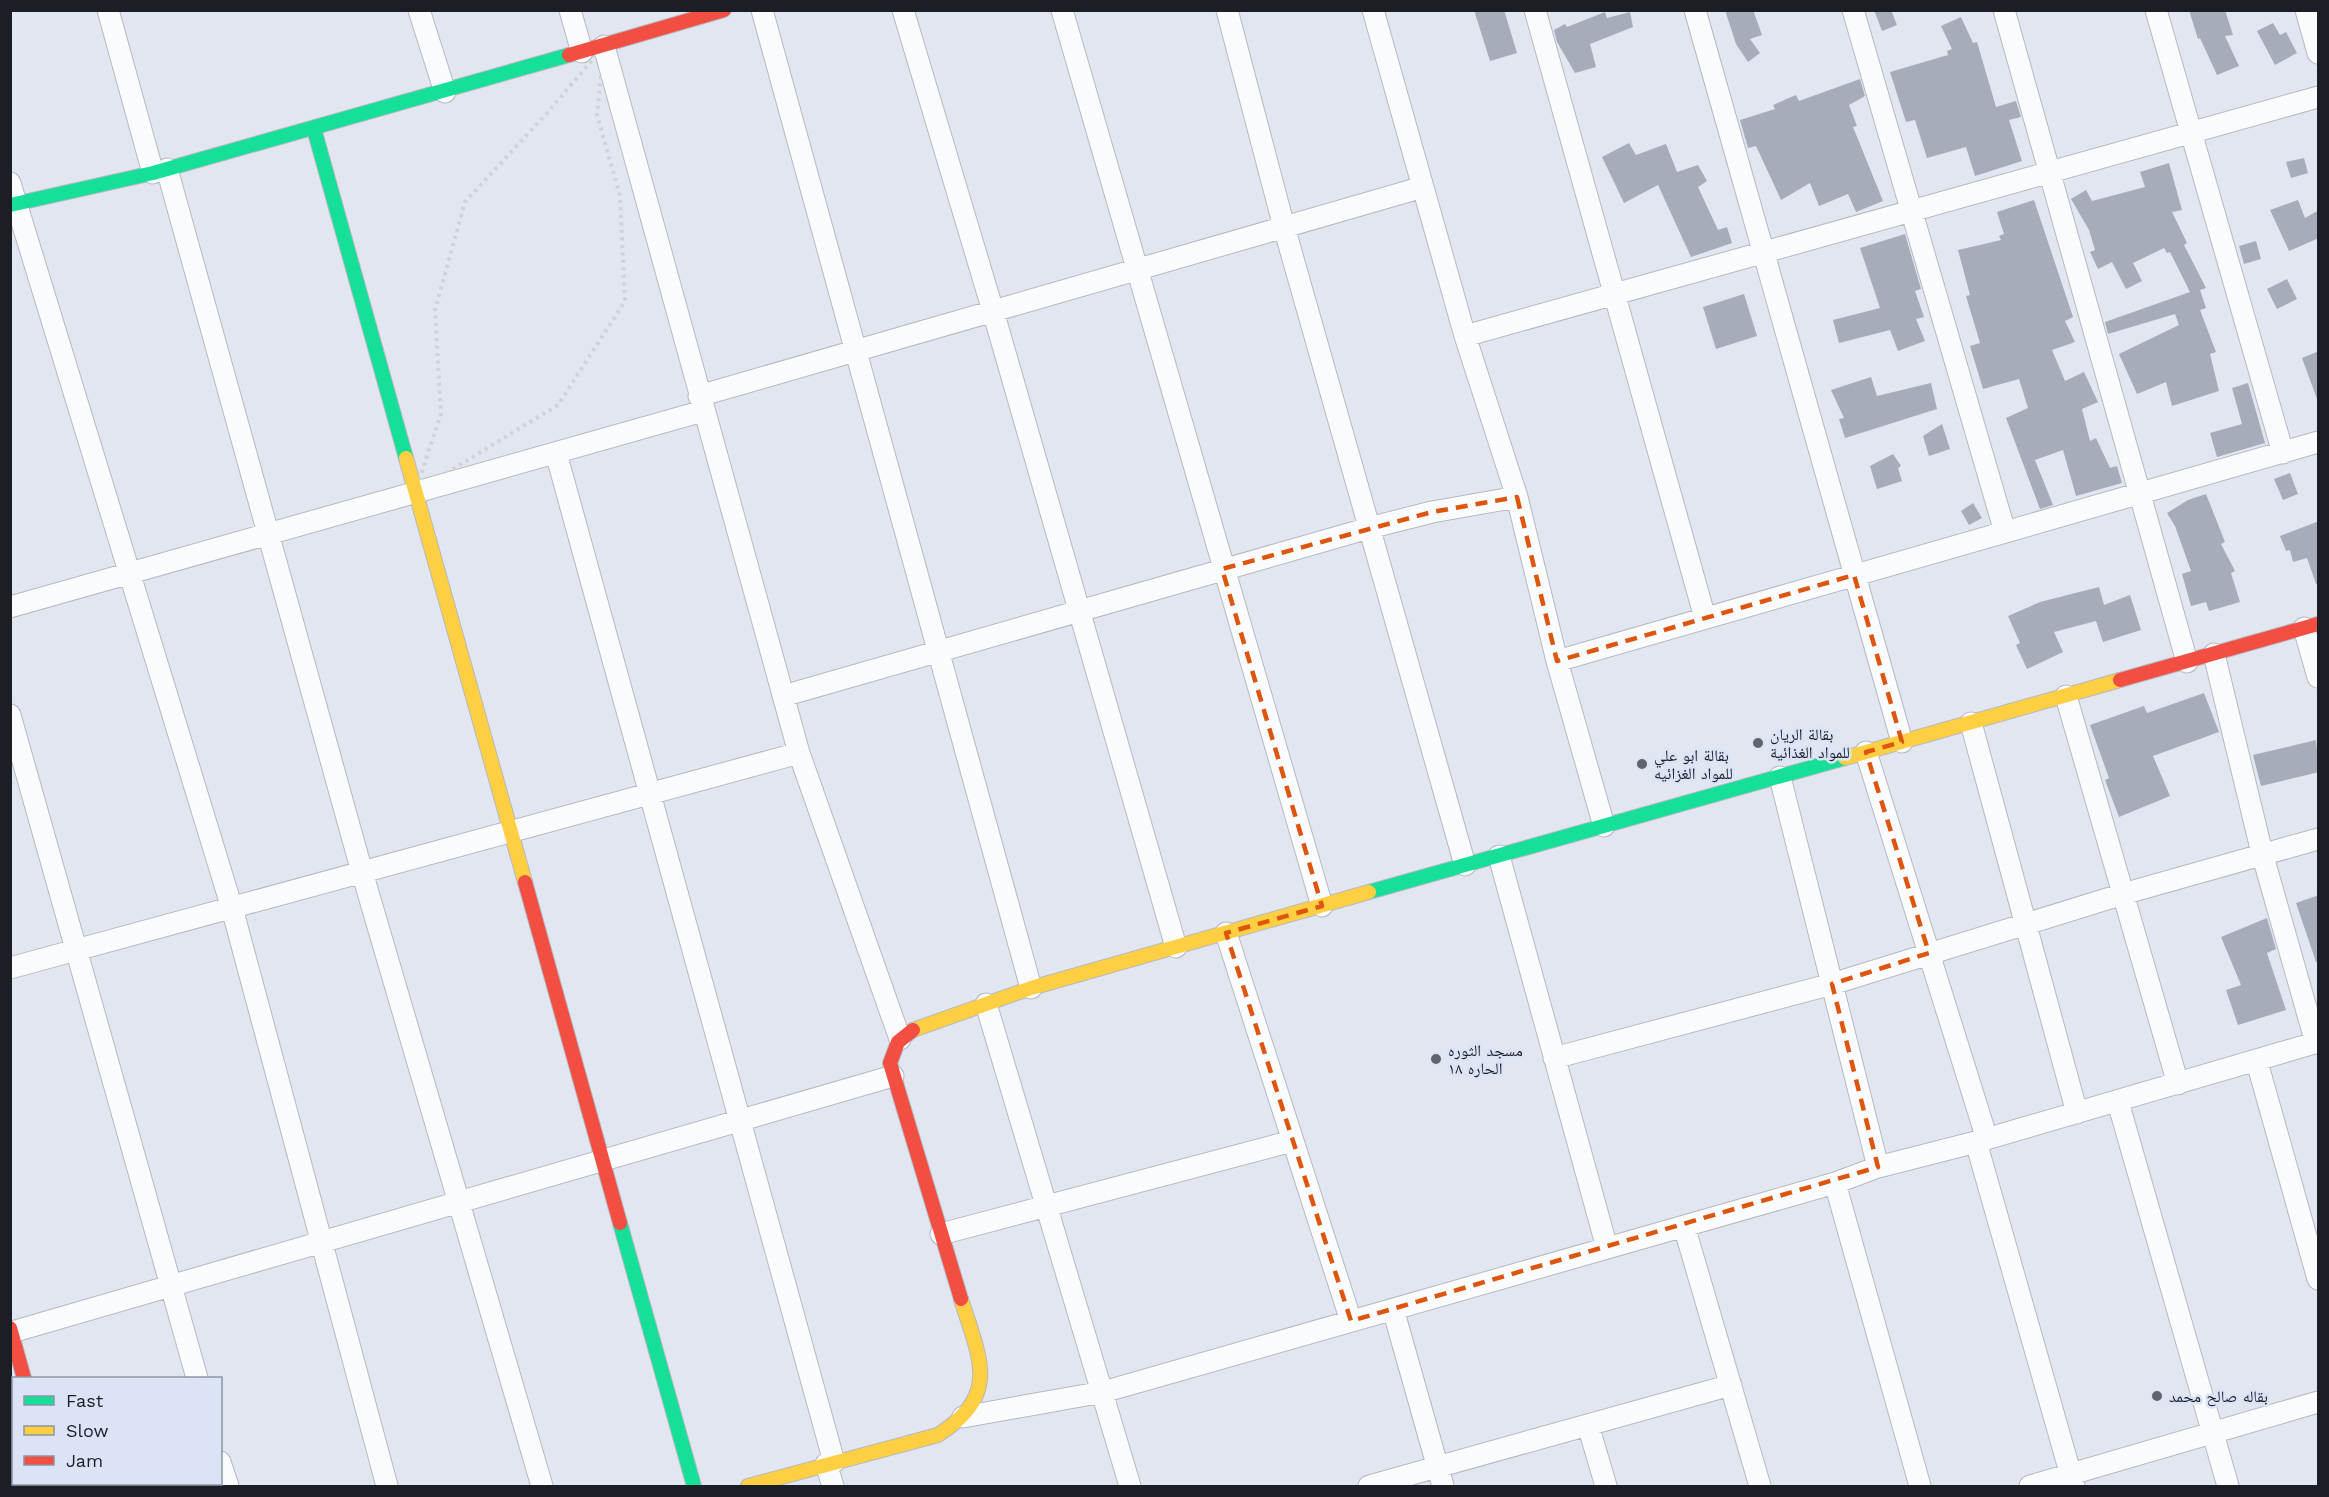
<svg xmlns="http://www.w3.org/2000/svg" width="2329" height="1497" font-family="'Work Sans','Noto Naskh Arabic',sans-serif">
	<rect width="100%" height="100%" fill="#e1e6f1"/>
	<!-- building -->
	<path fill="#a6acba" d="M1474,10H1504L1517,53L1490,61Z
		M1725,10H1753L1762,35L1750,39L1760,53L1748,62L1736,44Z
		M1874,10H1891L1897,25L1882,31Z
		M2189,10H2225L2233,35L2225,36L2239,66L2217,75L2200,38L2198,39Z
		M1605,12L1607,18L1630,12L1633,27L1590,44L1596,67L1575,73L1557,42L1554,30L1565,24L1567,27Z
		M1961,17L1973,43L1977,42L1996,107L2016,101L2021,117L2009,120L2022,161L1975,176L1966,147L1927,158L1915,120L1906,122L1890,72L1948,55L1947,51L1952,49L1941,26Z
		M2273,23L2280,35L2286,32L2297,53L2275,65L2257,31Z
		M1860,79L1865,96L1849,105L1857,126L1853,127L1883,201L1856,212L1848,194L1819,206L1810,183L1781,200L1756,146L1748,148L1740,120L1775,109L1773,105L1796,95L1799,101Z
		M1629,143L1636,155L1666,144L1677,172L1698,165L1707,181L1698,187L1718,230L1727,227L1732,243L1691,257L1658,185L1624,203L1602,157Z
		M2304,158L2308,173L2291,178L2286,162Z
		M2169,163L2182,210L2172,212L2187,243L2184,245L2206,288L2200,290L2206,308L2200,310L2216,352L2210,354L2219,391L2172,406L2166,382L2137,394L2119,354L2179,325L2175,314L2108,334L2105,322L2190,292L2170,252L2167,253L2164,248L2133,263L2142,281L2126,289L2112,262L2098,269L2090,252L2095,250L2089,230L2071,199L2086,190L2092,201L2145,187L2140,172Z
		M2034,200L2073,317L2065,321L2075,342L2052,350L2065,381L2084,372L2098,402L2082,409L2090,441L2096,438L2110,468L2117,466L2122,483L2076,496L2063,450L2035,460L2053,505L2040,509L2006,418L2028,408L2019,379L1983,389L1970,346L1980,343L1966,296L1970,295L1958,250L2001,240L1999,236L2004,234L1997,212Z
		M2298,200L2305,218L2319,210V238L2289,251L2270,210Z
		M1905,234L1921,289L1915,291L1924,317L1916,319L1925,341L1898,351L1890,330L1839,343L1833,320L1880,308L1860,248Z
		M2256,241L2261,259L2244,264L2239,246Z
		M2287,279L2297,299L2277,309L2267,289Z
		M1744,294L1757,336L1716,349L1703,307Z
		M2319,351V398L2317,399L2302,358Z
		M1871,377L1877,396L1931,383L1937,409L1845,438L1839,419L1844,418L1831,390Z
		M2248,383L2265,443L2217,457L2210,433L2242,424L2232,388Z
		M1942,424L1950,449L1929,456L1923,436Z
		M1893,454L1901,466L1898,468L1902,481L1877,489L1870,466Z
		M2290,473L2298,494L2283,500L2274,479Z
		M2206,494L2225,542L2221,544L2235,571L2231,573L2240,602L2209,611L2206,602L2191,606L2182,574L2191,571L2175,526L2167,513L2188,500Z
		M1973,503L1982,518L1969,525L1961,511Z
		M2319,521V584H2316L2307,558L2293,562L2290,550L2286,551L2280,536Z
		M2099,587L2104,605L2130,595L2141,630L2103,642L2096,621L2054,632L2063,652L2027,669L2016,645L2020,643L2008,616L2040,602Z
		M2204,693L2219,732L2153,756L2170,796L2119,817L2105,780L2109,778L2090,725L2144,706L2147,713Z
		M2316,740L2319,772L2261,786L2253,755Z
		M2319,895V962H2316L2296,903Z
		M2267,918L2276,949L2267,953L2286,1010L2238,1025L2226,990L2241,985L2221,937Z"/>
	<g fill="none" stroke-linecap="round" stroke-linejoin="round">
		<defs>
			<path id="street" d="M108,10L153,173
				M419,10L445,92
				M570,10L582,52
				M762,10L1031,988
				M903,10L993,311L1176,947
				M1062,10L1322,906
				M1227,10L1284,227L1465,865
				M1373,10L1465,336L1517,497L1557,661L1604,826
				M1535,10L1705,618
				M1695,10L1902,742
				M1853,10L2005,532
				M2004,10L2187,662
				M2156,10L2283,453
				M2306,10L2318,53
				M604,46L799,753L900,1039
				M167,169L362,872L542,1486
				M10,183L232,908L387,1486
				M1465,336L2318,97
				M699,396L1423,187
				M556,453L834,1462
				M10,607L703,411
				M2304,628L2318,677
				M2214,654L2262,853L2316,1043
				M1557,661L2318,442
				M783,696L1369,528L1432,512L1517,497
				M2066,696L2178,1084
				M10,715L197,1378
				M1971,723L2077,1113
				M1866,752L1987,1139
				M1780,777L1878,1167
				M1499,856L1607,1248
				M1226,933L1351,1321
				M10,968L799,753
				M986,1004L1130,1486
				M1554,1058L1832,984L2123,894L2318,839
				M2257,1062L2318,1279
				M2118,1102L2228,1486
				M1976,1142L2074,1486
				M1835,1183L1920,1486
				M1684,1226L1760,1486
				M941,1234L1292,1141
				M1393,1309L1443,1486
				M12,1332L893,1076
				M963,1417L1103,1392L1835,1183L1878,1167L1976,1142L2318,1042
				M1588,1425L1606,1486
				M220,1462L228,1486
				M826,1464L833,1486
				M1369,1486L1731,1385
				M2030,1486L2318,1402"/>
			<path id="fast" d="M314,129L406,458
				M10,205L153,173L569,55
				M1369,892L1845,758
				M620,1223L694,1486
				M52,1484L53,1486"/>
			<path id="slow" d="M406,458L525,882
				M1845,758L2120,680
				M913,1030L1031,988L1369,892
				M748,1486L938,1435C1001,1394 980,1360 961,1299"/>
			<path id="jam" d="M569,55L724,10
				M2120,680L2318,624
				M525,882L620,1223
				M913,1030L898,1042L890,1063L961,1299
				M10,1328L24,1378"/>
		</defs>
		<!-- street casing -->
		<use href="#street" stroke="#b5b9c1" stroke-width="23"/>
		<!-- fast casing -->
		<use href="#fast" stroke="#b5b9c1" stroke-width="16"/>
		<!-- slow casing -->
		<use href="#slow" stroke="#b5b9c1" stroke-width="16"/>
		<!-- jam casing -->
		<use href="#jam" stroke="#b5b9c1" stroke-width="16"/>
		<!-- path -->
		<path stroke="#d1d2d5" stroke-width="4" stroke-dasharray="3 4.5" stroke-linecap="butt" d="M604,46L597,115L620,196L625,301L558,405L415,492L441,414L435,310L465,202L548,112Z"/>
		<!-- street -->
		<use href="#street" stroke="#fafbfd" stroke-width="21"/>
		<!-- fast -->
		<use href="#fast" stroke="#16e098" stroke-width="14"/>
		<!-- slow -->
		<use href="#slow" stroke="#ffcf43" stroke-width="14"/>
		<!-- jam -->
		<use href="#jam" stroke="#f24e42" stroke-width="14"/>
	</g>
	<!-- marked area -->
	<path fill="none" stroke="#de560d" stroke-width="4.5" stroke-dasharray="12 8" stroke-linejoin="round" d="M1517,497L1557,661L1854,575L1902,742L1866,752L1929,953L1832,984L1878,1167L1351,1321L1226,933L1322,906L1222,569L1432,512Z"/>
	<!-- markers -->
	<g fill="#60646c" stroke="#dbe4f7" stroke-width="2">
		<circle cx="1758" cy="743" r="6"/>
		<circle cx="1642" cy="764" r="6"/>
		<circle cx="1436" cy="1059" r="6"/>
		<circle cx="2157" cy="1396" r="6"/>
	</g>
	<g text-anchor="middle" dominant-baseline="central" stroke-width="5" stroke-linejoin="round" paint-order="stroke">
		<!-- poi labels -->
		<g font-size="16" fill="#1b1e25" stroke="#dbe4f7" text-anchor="start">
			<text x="1770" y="734">بقالة الريان<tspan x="1770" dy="18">للمواد الغذائية</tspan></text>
			<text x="1654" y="755">بقالة ابو علي<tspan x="1654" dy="18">للمواد الغزائيه</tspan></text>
			<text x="1448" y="1050">مسجد الثوره<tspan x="1448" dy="18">الحاره ١٨</tspan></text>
			<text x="2169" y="1396">بقاله صالح محمد</text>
		</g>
	</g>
	<!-- border -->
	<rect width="2329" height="1497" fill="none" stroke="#1b1e25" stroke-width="24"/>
	<!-- legend -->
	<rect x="12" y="1377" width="210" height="108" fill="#dbe4f7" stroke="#8e95a3" stroke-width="1.5"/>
	<rect x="24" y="1396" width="30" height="9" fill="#16e098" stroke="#8e95a3" stroke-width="1.5"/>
	<text x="66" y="1407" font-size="18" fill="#1b1e25">Fast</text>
	<rect x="24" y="1426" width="30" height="9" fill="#ffcf43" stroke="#8e95a3" stroke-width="1.5"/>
	<text x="66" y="1437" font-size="18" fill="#1b1e25">Slow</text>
	<rect x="24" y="1456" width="30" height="9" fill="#f24e42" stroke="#8e95a3" stroke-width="1.5"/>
	<text x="66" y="1467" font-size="18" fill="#1b1e25">Jam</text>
</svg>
